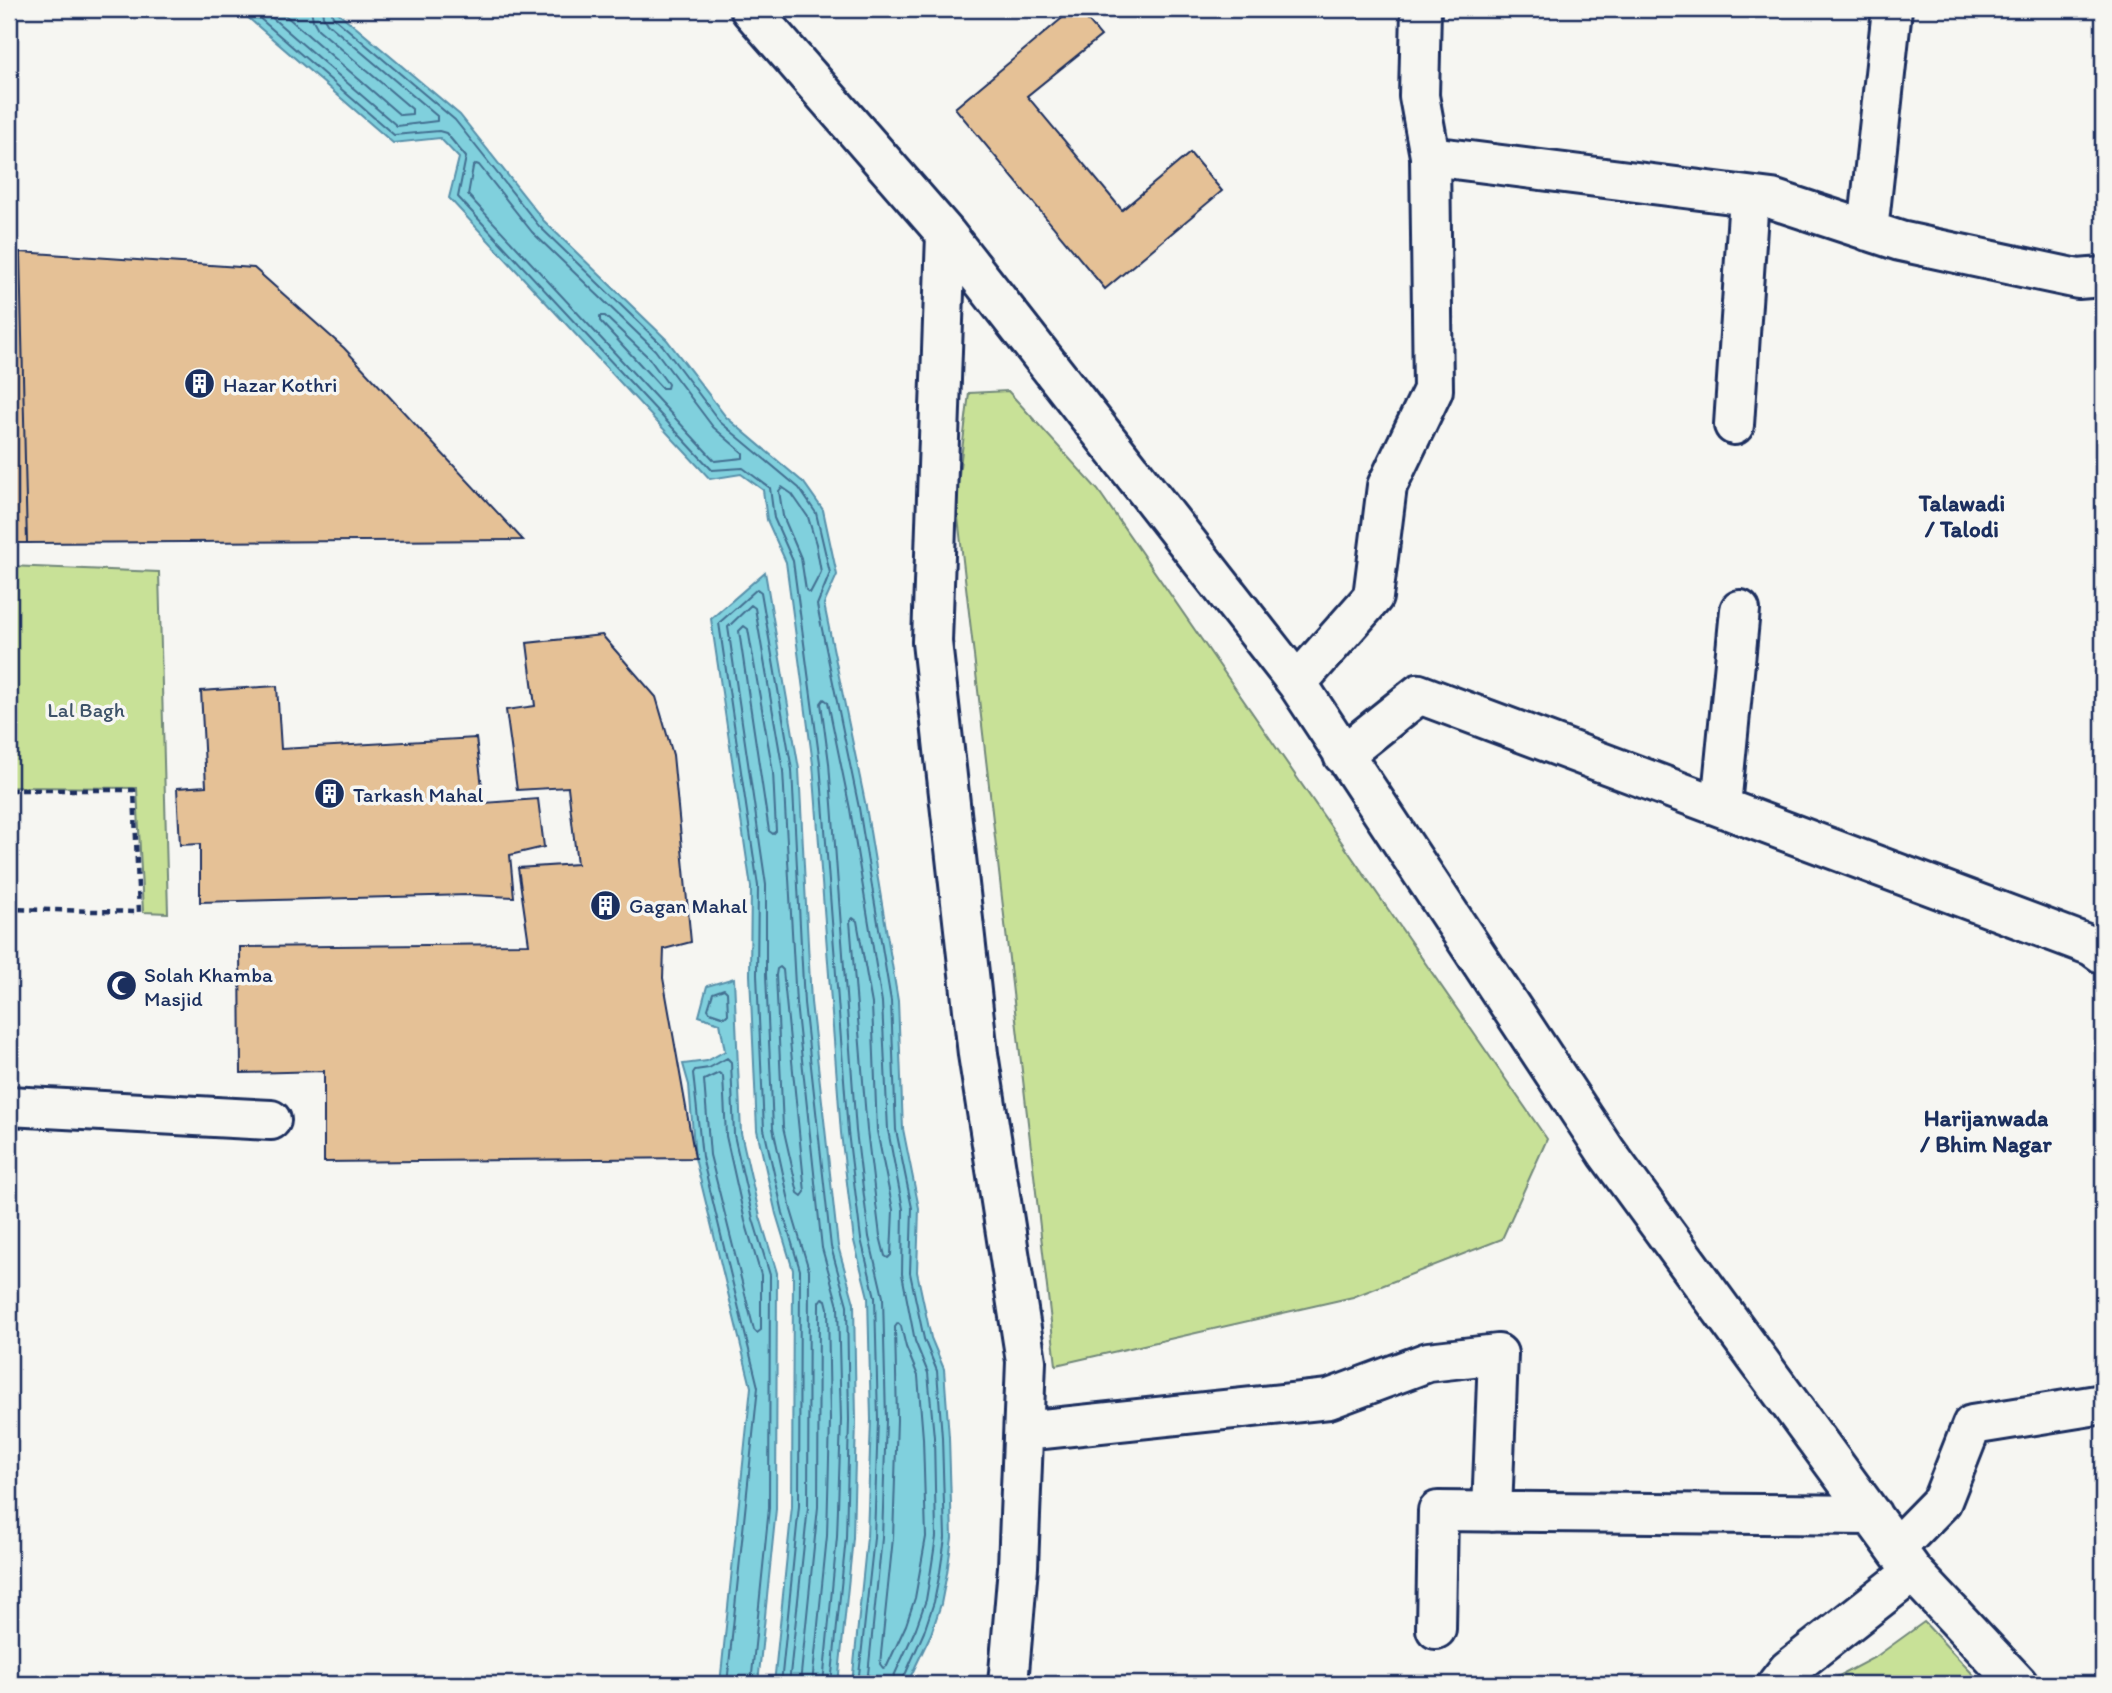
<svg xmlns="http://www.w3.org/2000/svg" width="2112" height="1693" font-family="Itim,sans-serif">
	<rect width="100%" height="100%" fill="#f6f6f2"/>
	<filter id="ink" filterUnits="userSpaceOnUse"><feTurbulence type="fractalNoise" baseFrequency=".0143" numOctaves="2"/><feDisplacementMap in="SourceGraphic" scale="14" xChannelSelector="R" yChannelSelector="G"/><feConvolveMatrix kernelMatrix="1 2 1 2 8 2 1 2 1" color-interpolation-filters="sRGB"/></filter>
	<g filter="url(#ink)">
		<!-- green -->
		<path fill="#c8e197" stroke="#72887a" stroke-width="2" d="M1008,391L1098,490L1547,1139L1502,1239L1353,1297L1056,1365L956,500L969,393Z
			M9,566L159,572L168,913L143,912L137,788L9,787Z
			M1924,1622L1982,1684H1824L1877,1656Z"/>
		<!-- water -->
		<path fill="#80d0dd" stroke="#5890aa" stroke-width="2" d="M238,9H334L460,115L544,221L667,340L726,417L804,483L823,510L837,575L824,604L866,807L898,1001L903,1129L919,1208L917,1272L931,1338L944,1369L949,1437L952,1538L947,1573L941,1604L931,1634L907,1684H852L867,1537L871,1420L868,1297L854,1241L841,1133L813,764L786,562L767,520L763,490L741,474L710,479L449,198L459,158L440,138L393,143Z
			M765,572L799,769L811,1002L838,1246L854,1303L856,1420L853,1538L838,1684H774L792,1506L793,1270L776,1214L757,1130L750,975L751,887L711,619Z
			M734,978L741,1133L760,1217L777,1273L776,1509L758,1684H720L751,1387L695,1158L689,1085L683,1064L707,1061L725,1051L720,1023L699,1016L707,986Z"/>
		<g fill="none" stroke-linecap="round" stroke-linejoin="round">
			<!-- shore -->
			<path stroke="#436f91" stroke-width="2" d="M249,9L394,135L439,131L446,133L466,157L458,197L712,470L743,468L770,488L774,518L793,561L820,763L848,1132L861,1239L875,1297L878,1420L874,1538L858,1684
				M262,9L397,126L437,121V116L327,23L323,16L322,9
				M278,9L400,115L412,114V109L318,29L313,20L311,9
				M331,9L333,17L455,120L539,226L662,345L720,422L799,488L816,513L830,573L817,605L859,808L891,1001L896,1130L912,1208L910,1273L924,1339L937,1371L942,1437L945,1538L940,1572L934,1602L924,1632L901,1684
				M476,164L479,165L532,232L655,350L713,427L743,453V458L715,461L468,195L473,167Z
				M600,316H605L648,357L668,384L667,388H662L600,321Z
				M782,487L792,494L808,517L816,544L821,572L810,593L806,590L801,558L783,516L779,491Z
				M744,626L748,629L773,772L776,831L773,834L769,831L739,631Z
				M853,918L857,921L872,1004L877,1131L893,1210L891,1255L888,1258L885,1256L880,1236L867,1130L850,921Z
				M780,967L783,970L805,1192L802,1196L798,1193L783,1127L776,975L777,969Z
				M724,989L727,992L728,1014L725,1017L710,1012L708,1009L713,993Z
				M719,1073L723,1076L726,1136L745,1221L761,1275V1330L757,1333L754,1330L710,1155L704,1080Z
				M898,1323L901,1326L906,1347L918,1376L923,1438L926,1537L915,1598L906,1625L887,1666L883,1668L880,1664L893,1538L897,1420L895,1327Z
				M727,1684L758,1387L702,1157L693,1073L695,1070L709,1068L727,1058L731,1062L734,1135L753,1219L770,1275L769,1508L751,1684
				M781,1684L799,1506L800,1270L783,1213L764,1129L757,975L758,886L719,623L757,589L761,592L792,770L804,1003L831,1247L847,1305L849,1420L846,1538L831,1684
				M789,1684L808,1507L809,1270L791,1210L773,1128L766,975V885L728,627L751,605L755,608L783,771L796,1003L822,1248L838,1306L841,1420L837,1537L823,1684
				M800,1684L818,1507L819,1302L822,1298L826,1300L828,1308L830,1420L827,1536L812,1684
				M867,1684L882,1538L886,1420L883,1297L869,1237L856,1131L829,763L821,703L824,699L828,702L850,809L882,1002L888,1130L903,1209L902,1274L915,1341L928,1373L934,1437L936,1537L931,1570L926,1600L916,1628L894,1676L892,1684"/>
		</g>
		<!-- building -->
		<path fill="#e5c196" stroke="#1b2f5e" stroke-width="2" d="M1073,9H1078L1101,36L1027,96L1122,210L1190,153L1222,191L1105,289L955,108Z
			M9,252H20L27,543H9Z
			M20,252L254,268L344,348L523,540L27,543Z
			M602,635L656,697L673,755L691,942L664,949L663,978L695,1158L324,1162V1071L241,1073L240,947L529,944L518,868L577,864L568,787L517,790L506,710L535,706L527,643Z
			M277,686L281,749L476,738L484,803L538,799L544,847L510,855L514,897L469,895L200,902V844L180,845L177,788L206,786L201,691Z"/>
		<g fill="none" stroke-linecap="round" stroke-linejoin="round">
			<defs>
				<path id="minor" d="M750,9L946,234L1297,683L1607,1153L1913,1572L2018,1684
					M1430,156L1772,199L1900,241L2078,279L2103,277
					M1868,231L1892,9
					M946,234L932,642L978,1054L1026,1361L1018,1567L1008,1684
					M1734,425L1749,197
					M1297,683L1373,597L1387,486L1433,390L1430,156L1419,96L1421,9
					M1343,755L1419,694L2092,946L2103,954
					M1721,806L1740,610
					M9,1106L271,1120
					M1024,1431L1329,1399L1428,1362L1498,1354L1492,1512
					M1896,1548L1942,1501L1972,1425L2103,1404
					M1436,1629L1438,1511L1872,1515
					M1777,1684L1788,1670L1913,1572"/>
			</defs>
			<!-- minor casing -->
			<use href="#minor" stroke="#1b2f5e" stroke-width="44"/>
			<!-- path -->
			<path stroke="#1b2f5e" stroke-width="4.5" stroke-dasharray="7 5" stroke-linecap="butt" d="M9,790H134L139,912L9,909"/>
			<!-- minor -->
			<use href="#minor" stroke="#f6f6f2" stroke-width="38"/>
		</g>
	</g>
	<!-- icons -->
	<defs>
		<symbol id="building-disc" viewBox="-11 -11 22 22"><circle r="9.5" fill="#1b2f5e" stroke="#f6f6f2"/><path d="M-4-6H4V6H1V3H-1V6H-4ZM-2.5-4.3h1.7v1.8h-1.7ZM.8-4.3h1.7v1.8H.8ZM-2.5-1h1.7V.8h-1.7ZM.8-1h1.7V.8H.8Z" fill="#fff"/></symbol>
		<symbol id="mosque-disc" viewBox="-11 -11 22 22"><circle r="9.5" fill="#1b2f5e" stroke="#f6f6f2"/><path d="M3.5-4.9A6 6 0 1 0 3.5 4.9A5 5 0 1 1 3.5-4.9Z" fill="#fff"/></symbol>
	</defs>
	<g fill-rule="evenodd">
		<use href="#building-disc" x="182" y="366" width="35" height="35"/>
		<use href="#building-disc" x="312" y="776" width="35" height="35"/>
		<use href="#building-disc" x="588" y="888" width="35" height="35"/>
		<use href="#mosque-disc" x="104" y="968" width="35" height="35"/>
	</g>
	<g text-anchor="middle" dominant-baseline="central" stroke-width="7" stroke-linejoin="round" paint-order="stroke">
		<!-- poi labels -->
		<g font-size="21" fill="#1b2f5e" stroke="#f6f6f2" text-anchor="start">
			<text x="223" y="384">Hazar Kothri</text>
			<text x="353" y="794">Tarkash Mahal</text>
			<text x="629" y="905">Gagan Mahal</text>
			<text x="144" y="974">Solah Khamba<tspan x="144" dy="24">Masjid</tspan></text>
		</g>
		<!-- park labels -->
		<g font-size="21" fill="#3e5369" stroke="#f6f6f2">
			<text x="86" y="709">Lal Bagh</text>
		</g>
		<!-- neighbourhood labels -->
		<g font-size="23" font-weight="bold" fill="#1b2f5e" stroke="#f6f6f2">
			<text x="1962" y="503">Talawadi<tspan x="1962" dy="26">/ Talodi</tspan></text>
			<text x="1986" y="1118">Harijanwada<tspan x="1986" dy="26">/ Bhim Nagar</tspan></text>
		</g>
	</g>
	<!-- margin -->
	<rect width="2112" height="1693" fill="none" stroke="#f6f6f2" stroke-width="35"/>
	<rect x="18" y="18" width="2077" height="1658" fill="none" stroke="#1b2f5e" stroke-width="2.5" filter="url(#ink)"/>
</svg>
